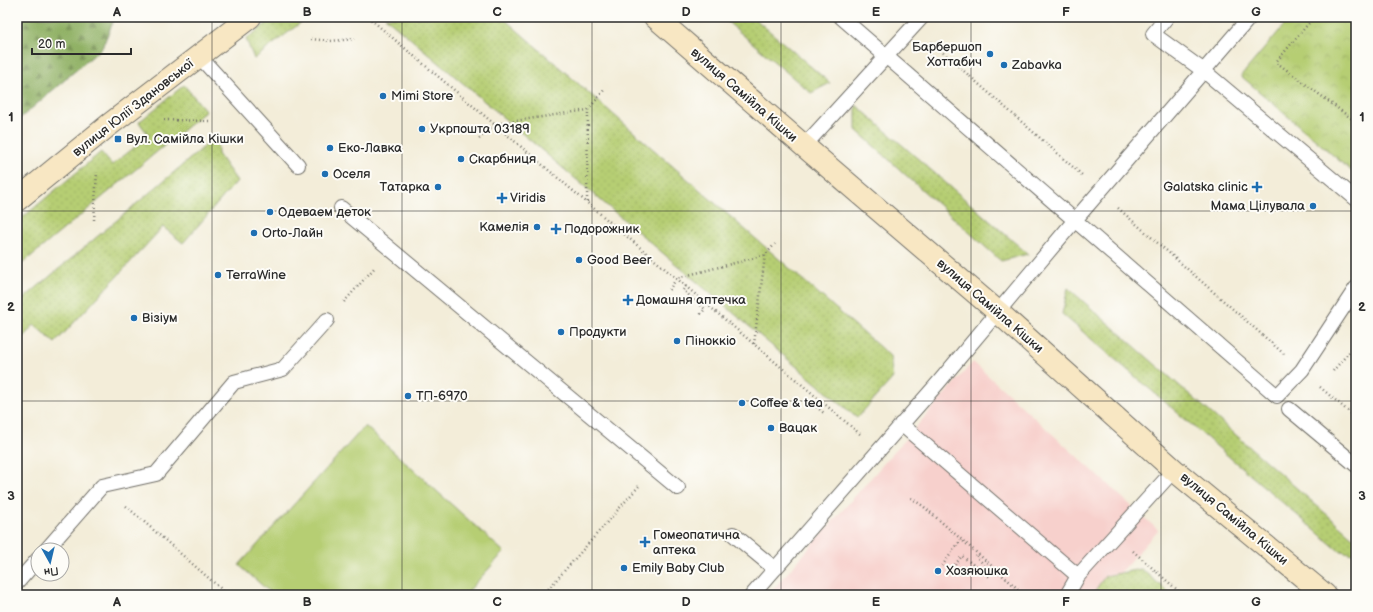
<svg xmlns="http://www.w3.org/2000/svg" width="1373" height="612" font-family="'Balsamiq Sans',sans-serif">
	<defs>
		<pattern id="grass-dots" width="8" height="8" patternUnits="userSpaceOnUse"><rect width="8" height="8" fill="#b6ce73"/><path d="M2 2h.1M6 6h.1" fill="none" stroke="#9db164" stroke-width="1.8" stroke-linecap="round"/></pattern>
		<pattern id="forest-firs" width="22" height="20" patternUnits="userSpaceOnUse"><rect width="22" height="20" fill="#90b165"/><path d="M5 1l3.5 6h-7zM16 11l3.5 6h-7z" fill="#769053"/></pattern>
		<pattern id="park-crowns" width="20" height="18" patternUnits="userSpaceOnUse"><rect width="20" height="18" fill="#b6ce73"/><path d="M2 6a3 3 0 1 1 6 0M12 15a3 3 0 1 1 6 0" fill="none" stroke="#9db164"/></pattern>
	</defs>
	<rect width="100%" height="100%" fill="#fdfcf7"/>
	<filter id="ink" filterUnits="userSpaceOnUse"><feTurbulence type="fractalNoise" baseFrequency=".025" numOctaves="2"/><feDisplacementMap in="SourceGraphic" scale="8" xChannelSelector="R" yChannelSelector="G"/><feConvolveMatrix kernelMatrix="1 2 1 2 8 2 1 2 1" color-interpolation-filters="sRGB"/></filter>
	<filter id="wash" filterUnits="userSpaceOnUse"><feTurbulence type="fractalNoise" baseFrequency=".012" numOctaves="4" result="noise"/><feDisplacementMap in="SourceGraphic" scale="16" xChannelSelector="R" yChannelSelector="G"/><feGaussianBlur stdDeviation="0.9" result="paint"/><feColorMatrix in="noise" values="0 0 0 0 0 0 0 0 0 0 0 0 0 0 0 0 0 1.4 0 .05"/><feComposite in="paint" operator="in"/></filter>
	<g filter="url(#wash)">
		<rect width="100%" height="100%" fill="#f3edd9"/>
		<!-- built -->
		<path fill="#f7d0cc" d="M973,362L1158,530L1101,595H768Z"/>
		<!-- grass -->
		<path fill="url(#grass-dots)" stroke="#707c4f" d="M275,17H308L254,59L246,39Z
			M385,17H502L890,356L893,378L857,418Z
			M722,17H753L830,83L811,93Z
			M184,85L206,111L17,268V222L101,152L112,165L149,136L139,122Z
			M856,105L1028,254L1001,261L856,130Z
			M217,136L218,154L237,181L183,243L163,227L55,343L34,325L17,344V304Z
			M1068,288L1356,540V555L1338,550L1062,314Z
			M1141,569L1172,595H1094V592L1105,576Z"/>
		<!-- forest -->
		<path fill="url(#forest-firs)" stroke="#5e6e48" d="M17,17H115L102,48L17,121Z"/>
		<!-- park -->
		<path fill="url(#park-crowns)" stroke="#707c4f" d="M1291,17H1356V175L1241,76Z"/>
		<!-- pitch -->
		<path fill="#b6ce73" stroke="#707c4f" d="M365,426L504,552L465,595H273L239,565Z"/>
	</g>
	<g filter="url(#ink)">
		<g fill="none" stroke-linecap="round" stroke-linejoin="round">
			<defs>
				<path id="lane" d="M841,17L1277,396L1302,370L1356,288
					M1167,17L1153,34L1204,71L1356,199
					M199,56L298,165
					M804,146L922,17
					M341,208L678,488
					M1289,409L1356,465
					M901,424L1078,576L1174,470
					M733,534L775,569
					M46,550L102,486L156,474L234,382L283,369L327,320
					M17,583L38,559
					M752,595L938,383L1075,220L1250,17
					M1067,595L1078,576"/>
				<path id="secondary" d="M655,17L804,146L998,312L1174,470L1325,595
					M17,200L109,125L250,17"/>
			</defs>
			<!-- lane casing -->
			<use href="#lane" stroke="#716f68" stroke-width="16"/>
			<!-- secondary casing -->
			<use href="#secondary" stroke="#716f68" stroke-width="24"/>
			<!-- path -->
			<path stroke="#716f68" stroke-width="2.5" stroke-dasharray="1 3" stroke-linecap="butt" d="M368,17L860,434
				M1314,17L1276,62L1356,122
				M311,39L330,41L355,39
				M931,42L1082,175
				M164,120L210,121
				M479,139L495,124L588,110L604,90
				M587,202L588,110
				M1118,208L1284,354
				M94,220L97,172
				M686,286L683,290L705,309L700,315
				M669,290L677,278L765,255
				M344,302L375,267
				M754,344L765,255L775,244
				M1333,371L1356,344
				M1320,387L1356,418
				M807,399L825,414
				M911,498L923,506L1025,595
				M126,506L228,595
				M1133,551L1183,595
				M942,566L961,540
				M950,571L962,556L988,576L992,572L976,557L978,554
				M543,595L639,486"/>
			<!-- lane -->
			<use href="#lane" stroke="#fff" stroke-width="14"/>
			<!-- secondary -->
			<use href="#secondary" stroke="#f8e7c3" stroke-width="22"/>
		</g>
	</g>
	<!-- grid -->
	<path fill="none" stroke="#2b2b2b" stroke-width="1" stroke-opacity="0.55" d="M212,17V595M402,17V595M592,17V595M781,17V595M971,17V595M1161,17V595M17,211H1356M17,401H1356"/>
	<!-- markers -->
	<g fill="#1f6fb2" stroke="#fdfcf7" stroke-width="1.5">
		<circle cx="990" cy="54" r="4"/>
		<circle cx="1004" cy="65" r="4"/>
		<circle cx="383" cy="96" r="4"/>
		<circle cx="422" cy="129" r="4"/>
		<rect x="114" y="135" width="8" height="8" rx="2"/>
		<circle cx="330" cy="148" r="4"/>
		<circle cx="461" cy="159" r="4"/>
		<circle cx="325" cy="174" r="4"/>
		<circle cx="438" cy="187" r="4"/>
		<path d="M1255 181h4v4h4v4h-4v4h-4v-4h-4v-4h4z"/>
		<path d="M500 192h4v4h4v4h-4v4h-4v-4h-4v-4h4z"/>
		<circle cx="1313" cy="206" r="4"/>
		<circle cx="270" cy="212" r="4"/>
		<circle cx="537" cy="227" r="4"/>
		<path d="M554 223h4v4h4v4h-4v4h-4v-4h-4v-4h4z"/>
		<circle cx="254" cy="233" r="4"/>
		<circle cx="579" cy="260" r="4"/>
		<circle cx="218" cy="275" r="4"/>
		<path d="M626 294h4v4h4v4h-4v4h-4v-4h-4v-4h4z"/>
		<circle cx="134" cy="318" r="4"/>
		<circle cx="561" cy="332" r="4"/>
		<circle cx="677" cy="341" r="4"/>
		<circle cx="408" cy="396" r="4"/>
		<circle cx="742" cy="403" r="4"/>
		<circle cx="771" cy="428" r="4"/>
		<path d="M643 536h4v4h4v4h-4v4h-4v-4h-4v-4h4z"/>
		<circle cx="624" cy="568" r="4"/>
		<circle cx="938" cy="571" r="4"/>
	</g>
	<g text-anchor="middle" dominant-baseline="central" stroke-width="4" stroke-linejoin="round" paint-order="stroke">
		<!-- poi labels -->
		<g font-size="13" fill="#2b2b2b" stroke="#fdfcf7" text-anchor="start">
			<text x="982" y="47" text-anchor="end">Барбершоп<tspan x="982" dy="15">Хоттабич</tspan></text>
			<text x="1012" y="65">Zabavka</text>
			<text x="391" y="96">Mimi Store</text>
			<text x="430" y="129">Укрпошта 03189</text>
			<text x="126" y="139">Вул. Самійла Кішки</text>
			<text x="338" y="148">Еко-Лавка</text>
			<text x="469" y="159">Скарбниця</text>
			<text x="333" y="174">Оселя</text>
			<text x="430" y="187" text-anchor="end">Татарка</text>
			<text x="1248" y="187" text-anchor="end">Galatska clinic</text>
			<text x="510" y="198">Viridis</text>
			<text x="1305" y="206" text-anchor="end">Мама Цілувала</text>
			<text x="278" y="212">Одеваем деток</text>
			<text x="529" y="227" text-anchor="end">Камелія</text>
			<text x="564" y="229">Подорожник</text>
			<text x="262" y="233">Orto-Лайн</text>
			<text x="587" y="260">Good Beer</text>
			<text x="226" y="275">TerraWine</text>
			<text x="636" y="300">Домашня аптечка</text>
			<text x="142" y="318">Візіум</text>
			<text x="569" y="332">Продукти</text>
			<text x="685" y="341">Піноккіо</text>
			<text x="416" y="396">ТП-6970</text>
			<text x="750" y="403">Coffee &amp; tea</text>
			<text x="779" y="428">Вацак</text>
			<text x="653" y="535">Гомеопатична<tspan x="653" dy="15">аптека</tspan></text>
			<text x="632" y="568">Emily Baby Club</text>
			<text x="946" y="571">Хозяюшка</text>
		</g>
		<!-- street labels -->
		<g font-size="13" fill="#2b2b2b" stroke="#fdfcf7">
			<text transform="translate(744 95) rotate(41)">вулиця Самійла Кішки</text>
			<text transform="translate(133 108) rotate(-38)">вулиця Юлії Здановської</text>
			<text transform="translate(990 306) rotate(41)">вулиця Самійла Кішки</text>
			<text transform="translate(1234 519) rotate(40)">вулиця Самійла Кішки</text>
		</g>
	</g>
	<!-- margin -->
	<rect width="1373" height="612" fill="none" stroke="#fdfcf7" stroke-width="44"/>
	<!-- north arrow -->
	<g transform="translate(50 562) rotate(172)"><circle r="19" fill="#fdfcf7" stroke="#a9a8a5"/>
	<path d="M0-3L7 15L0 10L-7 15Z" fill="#1f6fb2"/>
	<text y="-6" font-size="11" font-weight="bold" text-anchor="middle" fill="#2b2b2b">Пн</text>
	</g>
	<!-- scale -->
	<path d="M32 48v6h99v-6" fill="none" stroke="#2b2b2b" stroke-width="2"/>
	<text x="38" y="48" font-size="12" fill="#2b2b2b" stroke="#fdfcf7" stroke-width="3" paint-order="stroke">20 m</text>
	<rect x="22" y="22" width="1329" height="568" fill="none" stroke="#2b2b2b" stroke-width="1.5"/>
	<g font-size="13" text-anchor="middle" font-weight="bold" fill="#2b2b2b">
		<text x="117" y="16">A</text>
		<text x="307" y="16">B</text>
		<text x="497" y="16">C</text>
		<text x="686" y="16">D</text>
		<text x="876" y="16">E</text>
		<text x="1066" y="16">F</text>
		<text x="1256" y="16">G</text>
		<text x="11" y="121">1</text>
		<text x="1362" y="121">1</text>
		<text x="11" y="311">2</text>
		<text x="1362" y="311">2</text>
		<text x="11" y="500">3</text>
		<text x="1362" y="500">3</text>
		<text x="117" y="606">A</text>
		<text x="307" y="606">B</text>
		<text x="497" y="606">C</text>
		<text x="686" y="606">D</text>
		<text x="876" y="606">E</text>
		<text x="1066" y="606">F</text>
		<text x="1256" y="606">G</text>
	</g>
</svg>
